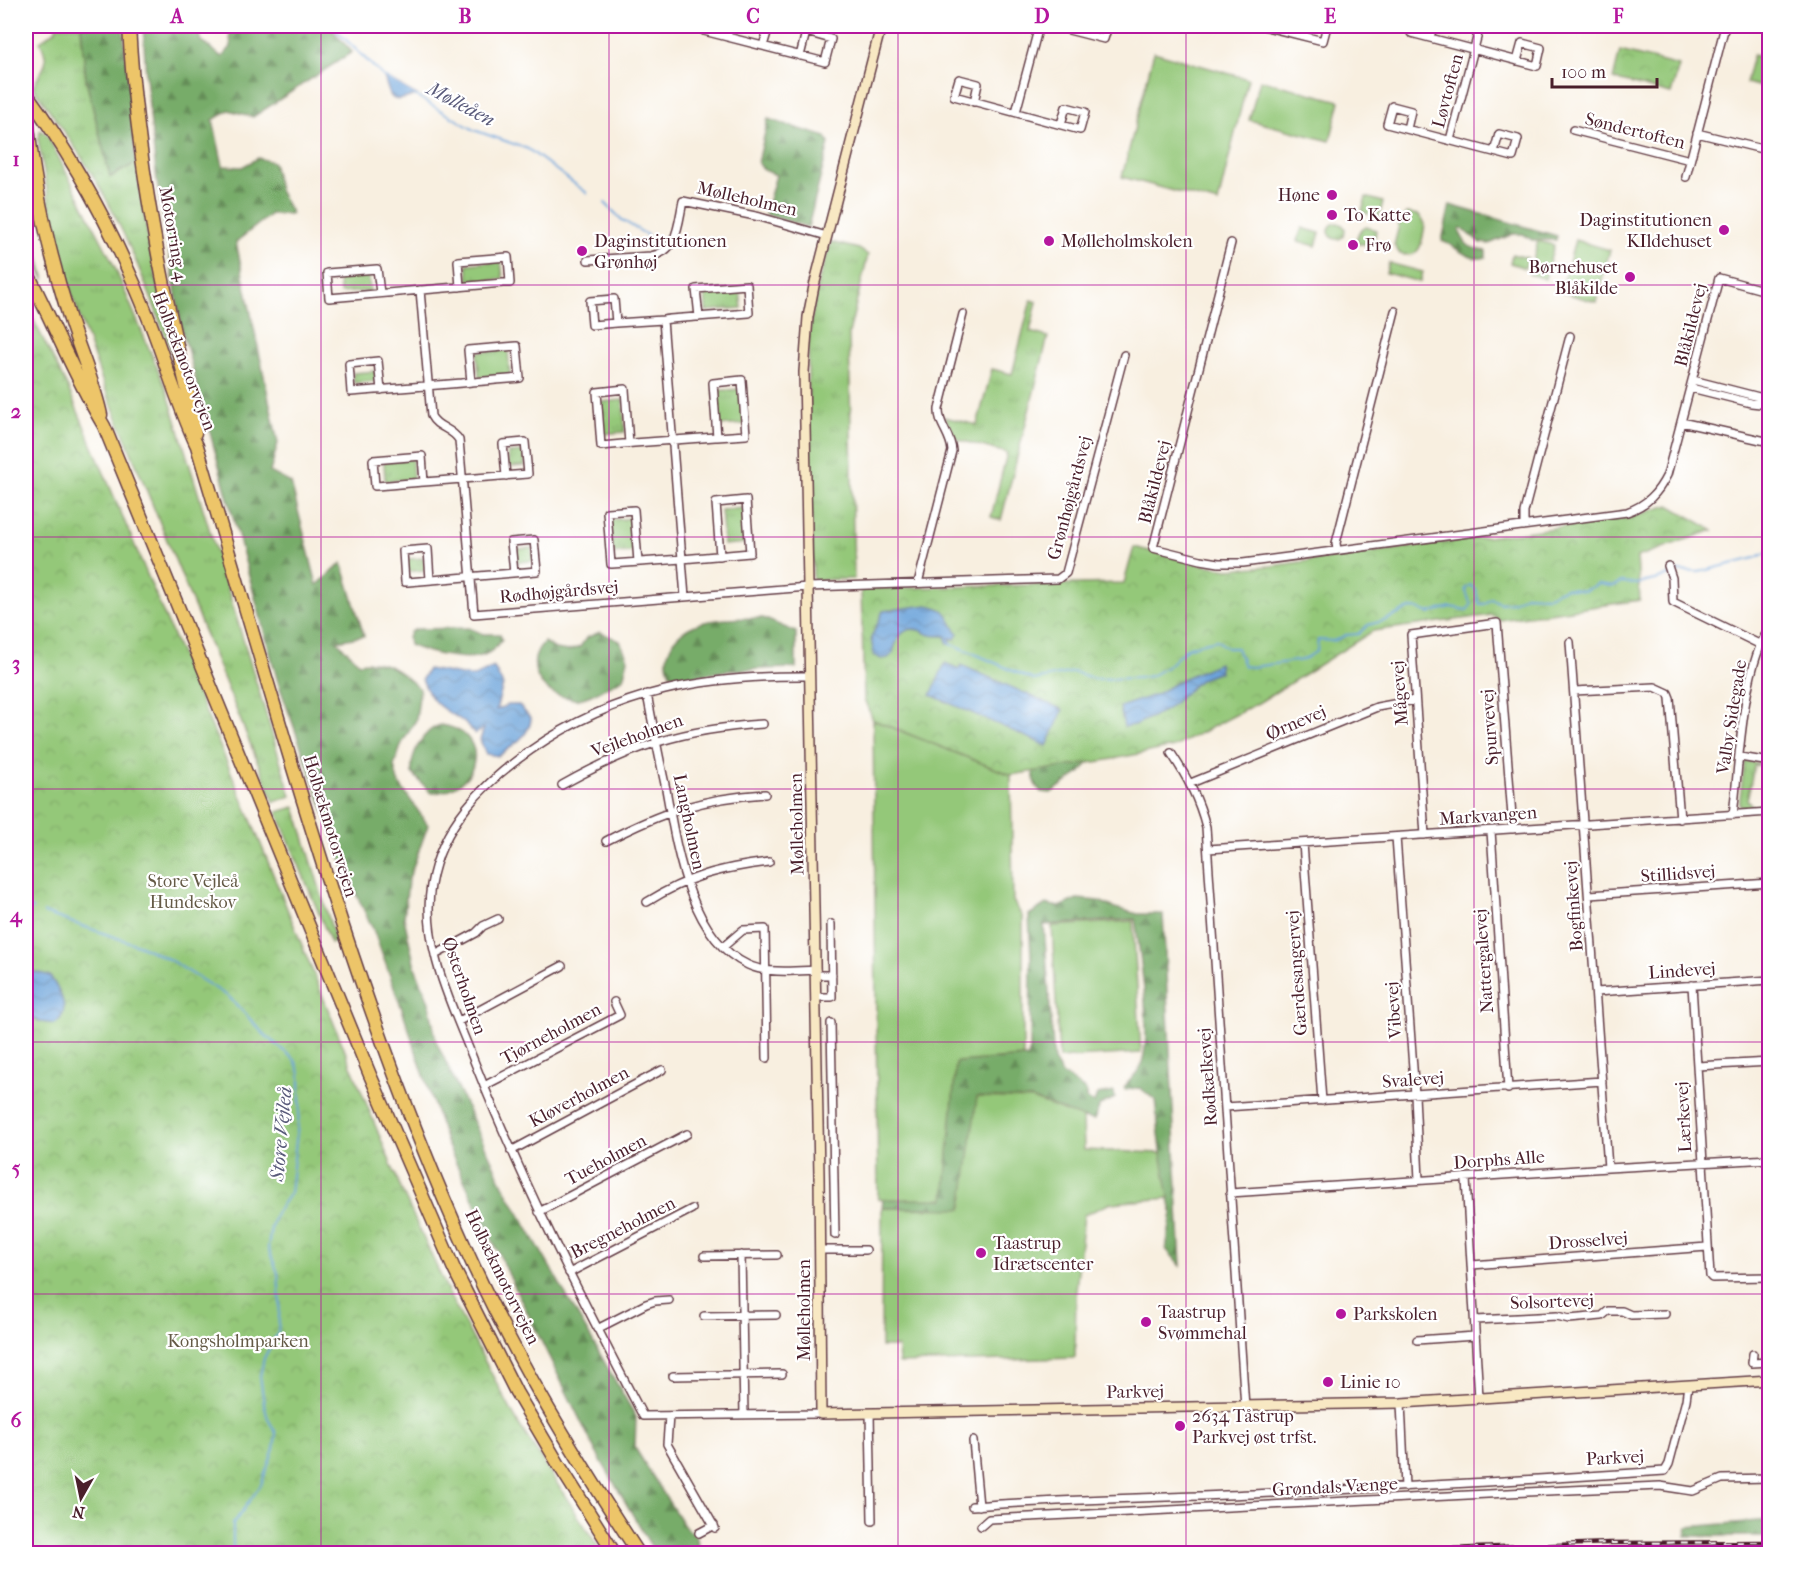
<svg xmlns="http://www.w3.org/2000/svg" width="1795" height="1579" font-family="'IM FELL French Canon',serif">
	<defs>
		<pattern id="grass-tufts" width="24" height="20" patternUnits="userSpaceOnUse" patternTransform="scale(1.5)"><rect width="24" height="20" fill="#94c879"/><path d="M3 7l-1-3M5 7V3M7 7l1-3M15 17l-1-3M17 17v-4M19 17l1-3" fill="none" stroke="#81ab69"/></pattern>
		<pattern id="forest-firs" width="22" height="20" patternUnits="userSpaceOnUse" patternTransform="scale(1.5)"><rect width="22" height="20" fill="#77ac69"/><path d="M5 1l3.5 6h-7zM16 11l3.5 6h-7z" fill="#648b57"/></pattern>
		<pattern id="park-crowns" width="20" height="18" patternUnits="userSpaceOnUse" patternTransform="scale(1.5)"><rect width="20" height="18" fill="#94c879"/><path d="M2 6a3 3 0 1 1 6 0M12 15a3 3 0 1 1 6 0" fill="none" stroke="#81ab69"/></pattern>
		<pattern id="water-waves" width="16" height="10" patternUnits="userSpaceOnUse" patternTransform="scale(1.5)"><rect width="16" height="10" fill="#6ba3da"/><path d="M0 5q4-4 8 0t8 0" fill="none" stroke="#5a84b1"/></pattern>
	</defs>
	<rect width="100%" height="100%" fill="#fff"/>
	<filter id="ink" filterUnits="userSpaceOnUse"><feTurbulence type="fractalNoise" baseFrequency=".0167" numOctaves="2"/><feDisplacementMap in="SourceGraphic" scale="12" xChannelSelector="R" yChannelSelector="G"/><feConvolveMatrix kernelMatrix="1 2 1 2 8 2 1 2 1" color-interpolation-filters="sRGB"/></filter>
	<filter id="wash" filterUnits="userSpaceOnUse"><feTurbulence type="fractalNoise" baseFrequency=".008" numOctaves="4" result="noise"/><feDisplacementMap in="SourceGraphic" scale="24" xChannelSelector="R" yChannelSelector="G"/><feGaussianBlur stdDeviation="1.35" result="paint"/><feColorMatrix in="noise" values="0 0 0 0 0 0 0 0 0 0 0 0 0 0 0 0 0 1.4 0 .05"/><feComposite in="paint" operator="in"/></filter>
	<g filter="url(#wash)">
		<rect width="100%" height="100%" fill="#f8efe0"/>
		<!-- grass -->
		<path fill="url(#grass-tufts)" stroke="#6f7452" stroke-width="1.5" d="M56,26H81L86,80L111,177L136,163L149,244L175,365C156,307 133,249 104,195C83,157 58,122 33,87C44,64 51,67 40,41L56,30Z
			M40,130L47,135L112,261L167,391L291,796L274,802L104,386L71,292L52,217L38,139Z
			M26,182L35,242L45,280L26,249Z
			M831,242L859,249L868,255L849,333L854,579L813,580L808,374L809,333L818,283Z
			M501,261L503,279L469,282L467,264Z
			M368,271L370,291L340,293L338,274Z
			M740,289L742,308L706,311L705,291Z
			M1031,300L1037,302L1030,332L1048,337L1001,520L991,517L1007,453L956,439L945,417L977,425L992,369L1012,374Z
			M508,350L510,375L479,377L477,352Z
			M375,371L376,381L354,383L353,373Z
			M742,389L745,424L717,426L714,391Z
			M623,400L625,432L603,434L600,402Z
			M524,452L525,466L509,467L508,453Z
			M412,459L413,479L385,481L384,462Z
			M744,508L747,543L724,545L721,510Z
			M632,518L634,552L613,553L610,520Z
			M532,548L533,561L517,562L516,549Z
			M424,558L425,570L407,572L406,559Z
			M1745,761L1760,764L1754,766L1747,800L1753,806L1769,805V807L1744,808L1739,805Z
			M295,807L336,942L331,943L277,812Z"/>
		<!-- forest -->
		<path fill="url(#forest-firs)" stroke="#60664a" stroke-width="1.5" d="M81,26H123L136,163L110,177L86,80Z
			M143,26H199L200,40L222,57L231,47L229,26H329L352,52L253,117L229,110L213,120L223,166L242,167L258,158L273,162L279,190L292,214H271L236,242L278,443L270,472L291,483L317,585L342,563L364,636L337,641L359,663C386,658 401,672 420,689L416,720L402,743L394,766L398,782L428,825L408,881L404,918L415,967L429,1002L436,1041L503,1185L636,1417L635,1448L684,1526L696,1536L701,1553H655L596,1452L519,1296L446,1142L401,1006L373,929L346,873L278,682L182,330L157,182L146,77Z
			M768,119L826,137L829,143L808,227L765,214L776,175L764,170L758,163Z
			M1450,205L1557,236L1556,240H1532L1523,234H1513L1489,244L1481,243L1461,228L1459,230C1466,247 1469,248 1486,251V257C1469,263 1457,246 1442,241Z
			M763,618L796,632V668L731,670L689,677L671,675C665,664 666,655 672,644C689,615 733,619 763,618Z
			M469,628L483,634H500L502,640C498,644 493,651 488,653C470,664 427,653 409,645L408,638L410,632L416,629Z
			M600,632L620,641L628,659L623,679C609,685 594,696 579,699C575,700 570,698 565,697C538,693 524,662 544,642L555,649L568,651L580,647L586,638Z
			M440,725C491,730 483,791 431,793L412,773C410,755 422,731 440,725Z
			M1086,757L1088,763L1081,772L1051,793L1041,792L1035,784L1033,770Z
			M1077,899L1099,901L1115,908L1138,914H1163L1181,1266L1166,1249L1172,1213L1164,1175L1155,1100L1140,1088L1125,1090L1124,1087C1129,1081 1136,1075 1139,1069C1155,1042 1139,950 1135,919L1044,925L1054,1061L1062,1074L1086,1091V1099L1094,1103L1097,1095L1114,1092L1115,1098L1100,1105L1094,1120L1083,1118L1031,1099L960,1224L935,1208H882L883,1199H944L956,1062L1028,1057L1030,1049L1031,957L1029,915L1046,904L1059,907Z
			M1769,1520V1536H1686L1688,1527Z"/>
		<!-- park -->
		<path fill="url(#park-crowns)" stroke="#6f7452" stroke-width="1.5" d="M1620,51L1679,66L1671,94L1613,79Z
			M1753,55L1769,59V89L1746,83Z
			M1329 231a8 8 0 1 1 16 0a8 8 0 1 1-16 0Z
			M1366,227L1376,230L1375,237L1366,244H1358L1356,240L1359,232Z
			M26,305L68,388L247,810L402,1191L451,1298L518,1423L602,1553H26Z
			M1669,505L1713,530L1637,557L1640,600L1500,620L1492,615L1373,631L1260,702L1174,747L1108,760L1011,775L873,720L864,699L861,589L1124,583L1134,547L1198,564L1228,569L1271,566L1628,518Z"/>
		<!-- pitch -->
		<path fill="#94c879" stroke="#6f7452" stroke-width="1.5" d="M1154,52L1248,79L1218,203L1122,177Z
			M1260,80L1340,101L1330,141L1249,120Z
			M1366,197L1383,202L1379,217L1362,212Z
			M1407,213L1419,215L1425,224C1422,242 1422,259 1400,254L1394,245L1400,221Z
			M1302,228L1320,233L1316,246L1298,241Z
			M1575,240L1610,250L1596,302L1561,292Z
			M1538,241L1554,245L1545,279L1529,274Z
			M1512,254L1528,258L1525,268L1510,263Z
			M1389,263L1423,272L1420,282L1386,273Z
			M873,720L1011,775L1013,901L1023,918V1057L956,1062L944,1199H878Z
			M1133,921L1141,1053L1059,1058L1052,926Z
			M977,1097L1031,1099L1083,1118L1084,1150L1161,1153L1169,1198L1111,1203L1084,1215L1076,1290L1075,1358L899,1363L898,1347H881L882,1208L962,1209Z"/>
		<!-- water -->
		<path fill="url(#water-waves)" stroke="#5a6182" stroke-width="1.5" d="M384,77L417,95C389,104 392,101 384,77Z
			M927,605C952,610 944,614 958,633L955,639L950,638L951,642L948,644L945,636C940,636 935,636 931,635C925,634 927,634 922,631C904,624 896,638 893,653L888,658L881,659L874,655L871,638L883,611Z
			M945,663L959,669L961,665L1063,710L1047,746L931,695Z
			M1219,663L1220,672L1201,679L1166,710L1135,725L1124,727L1120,707L1157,694L1182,679Z
			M494,667L503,685L496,710L508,705H519L531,719C530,736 511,746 499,756L486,754L480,740L484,728L475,734C457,709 436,717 422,679L428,669L473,677Z
			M37,972L50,976C59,990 73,1011 55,1024L40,1022L26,1013V973Z"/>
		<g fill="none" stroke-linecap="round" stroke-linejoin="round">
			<!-- stream -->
			<path stroke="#6ba3da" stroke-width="2" d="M332,26L384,77L474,130L528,149L587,193
				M605,203L622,220L647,235L648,248
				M950,643L1034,680L1074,672L1095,679L1138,678L1151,676L1167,667L1187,648L1199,644L1217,640L1227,648H1237L1244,666L1252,667L1303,660L1317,651L1318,640L1334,641L1346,635L1358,634L1368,625L1386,620L1408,609L1415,608L1429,613L1451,607L1467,610L1471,605L1465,589L1470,585L1476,590L1479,604H1484L1491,599L1501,603L1513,602L1525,595L1549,596L1565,588L1584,591L1598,584L1613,586L1622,582L1637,584L1659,579L1678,571L1699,572L1755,558L1770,551
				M26,907L33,909
				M44,913L141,946L170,960L229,997L265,1035L295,1060L300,1073V1106L290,1193L276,1213L271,1227L268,1248L278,1273L280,1303L278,1332L264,1358L260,1376L264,1404L268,1419L276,1433L274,1449L261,1485L233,1524V1554"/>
		</g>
	</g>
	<g filter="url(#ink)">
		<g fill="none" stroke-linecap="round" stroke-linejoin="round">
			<defs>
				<path id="street" d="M706,26L704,31L825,62L831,39L806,32L800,56
					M1053,26L1104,39L1108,26
					M1263,26L1323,41L1327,26
					M1413,26L1411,33L1537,66L1541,48L1522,43L1517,61
					M1304,36L1307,26
					M727,37L730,26
					M1430,38L1433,26
					M763,46L769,26
					M974,102L978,84L959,79L954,96L1080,130L1085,112L1066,107L1061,124
					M1016,112L1039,26
					M1407,129L1411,111L1392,106L1387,124L1513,157L1518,139L1499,134L1494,152
					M1573,130L1690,160
					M1697,133L1770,151
					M1450,140L1480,26
					M1686,177L1725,26
					M1231,243L1153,548L1201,560L1219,563H1243L1627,512C1647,505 1658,493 1667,475L1719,278L1770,292
					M588,260L651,256C678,252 678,224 683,201L760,217L827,236
					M420,290L431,416C437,428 452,428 459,440L474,614L808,587L1058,579L1066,573L1124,355
					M380,293L377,269L327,273L329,298L503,283H510L508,257L458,261L460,287
					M663,320L685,597
					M616,323L592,325L590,301L614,299L616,323L663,320L670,319L749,313L747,285L696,289L699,317
					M1693,380L1759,397H1770
					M1691,388L1751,403L1770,405
					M381,390L378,361L349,364L351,392L462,383C481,381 501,380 520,378L517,346L468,350L471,382
					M1681,422L1770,442
					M629,444L625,389L597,392L601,446L634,443C661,441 688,439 715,437H717L746,435L742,380L713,383L717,437
					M424,482L422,456L373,460L375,486C391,485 408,483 424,482L528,474L525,442L503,444L506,476
					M1524,526V512L1570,336
					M1337,550L1336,543L1395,311
					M638,562L634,510L607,512L611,564H612L682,559C705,557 727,555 750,553L746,500L716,503L720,556
					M1668,566L1672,578L1673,602L1761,645
					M430,580L428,549L403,551L405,582H408C451,578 494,575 537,571L534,540L511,542L514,573
					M918,583L952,451C951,434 938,425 939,409L963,314
					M1570,642L1608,1168
					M810,676C708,675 617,690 531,750C483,783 441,825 431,885C421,944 451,1003 472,1056C521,1180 581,1298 643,1416L821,1414
					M1574,691L1655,687L1668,693L1670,698L1680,819
					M647,694C653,726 659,757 666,789C676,845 689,938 748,965C767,974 795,971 816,970
					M1171,753C1187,777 1199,799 1206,827L1245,1407
					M1740,757L1770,762
					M1191,783L1377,707L1415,700
					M562,785C632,746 683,729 763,724
					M1733,815C1739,765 1742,668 1770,627
					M1491,831L1508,1089
					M1425,835L1411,635L1497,623L1513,829
					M1396,837L1415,1095L1419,1180
					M606,841C662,812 702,798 765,794
					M1303,843L1322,1101
					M1208,849L1770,812
					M1589,895L1770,883
					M647,902C689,876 720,868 769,862
					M723,947L743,930L765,929L767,1058
					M435,955L476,933L483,926L498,919
					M816,975H832
					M1692,985L1710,1276L1712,1278L1770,1277
					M1596,992L1770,980
					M816,997H832L831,924
					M459,1021L562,966
					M831,1023L835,1235
					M1697,1066L1770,1062
					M484,1086L620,1015L614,1002
					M1226,1107L1602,1081
					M511,1151L662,1070
					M1466,1179L1479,1398
					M1230,1193L1608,1168L1770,1159
					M539,1212L687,1134
					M820,1250H866
					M741,1255L744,1415
					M704,1256L777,1255
					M1472,1265L1707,1247
					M569,1273L692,1209
					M704,1316L776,1315
					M1475,1320L1557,1316L1569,1319L1602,1316L1608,1311H1622L1631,1315L1665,1314
					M597,1329L646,1304L655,1301L669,1300
					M1417,1340L1475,1336
					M1753,1354L1752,1363L1770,1362
					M673,1376L782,1374
					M1401,1403L1405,1487
					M870,1413L872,1521
					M669,1416L667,1444L715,1528
					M973,1441L979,1506
					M972,1506C1066,1499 1159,1498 1253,1494C1390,1488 1528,1480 1665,1471L1669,1464L1686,1400L1688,1385
					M981,1526L989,1519L1547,1491L1660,1486L1693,1491L1722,1479L1770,1478
					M699,1533L714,1525"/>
				<path id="secondary" d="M881,26L814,286L808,317L804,372L819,1175L821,1414L1401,1403L1770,1380"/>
				<path id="highway" d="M129,26C136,157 162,287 193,414L195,433
					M26,93C78,164 118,240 150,322C166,363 178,406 197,446C228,550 259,654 290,758C341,927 396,1095 469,1256C516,1360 576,1458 639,1554
					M26,105C32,178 48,250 70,320C80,352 94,382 101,415
					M26,270C53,322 74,376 104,426L370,1075L454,1269L516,1392L559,1465L615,1554"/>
			</defs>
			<!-- street casing -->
			<use href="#street" stroke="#643e46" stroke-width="10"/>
			<!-- secondary casing -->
			<use href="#secondary" stroke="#643e46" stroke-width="12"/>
			<!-- highway casing -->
			<use href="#highway" stroke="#643e46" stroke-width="15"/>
			<!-- street -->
			<use href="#street" stroke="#fff" stroke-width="7"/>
			<!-- secondary -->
			<use href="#secondary" stroke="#f8e8c3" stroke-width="9"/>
			<!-- highway -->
			<use href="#highway" stroke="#edc569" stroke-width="12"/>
			<!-- tram -->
			<path stroke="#4a1f2b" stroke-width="1.5" d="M1655,1554L1770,1552"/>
			<defs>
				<path id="rail" d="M1317,1554L1609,1543L1770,1542"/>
			</defs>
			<!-- rail casing -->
			<use href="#rail" stroke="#4a1f2b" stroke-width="4.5"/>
			<!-- rail -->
			<use href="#rail" stroke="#fff" stroke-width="2" stroke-dasharray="7" stroke-linecap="butt"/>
		</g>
	</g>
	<!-- grid -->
	<path fill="none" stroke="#b5179e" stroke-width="1.5" stroke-opacity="0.55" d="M321,26V1554M609,26V1554M898,26V1554M1186,26V1554M1474,26V1554M26,285H1770M26,537H1770M26,789H1770M26,1042H1770M26,1294H1770"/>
	<!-- markers -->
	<g fill="#b5179e" stroke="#fff" stroke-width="2">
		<circle cx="1332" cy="195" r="6"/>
		<circle cx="1332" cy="215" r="6"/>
		<circle cx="1724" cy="230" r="6"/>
		<circle cx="1049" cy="241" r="6"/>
		<circle cx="1353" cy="245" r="6"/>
		<circle cx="582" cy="251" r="6"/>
		<circle cx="1630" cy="277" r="6"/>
		<circle cx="981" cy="1253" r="6"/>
		<circle cx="1341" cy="1314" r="6"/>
		<circle cx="1146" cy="1322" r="6"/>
		<circle cx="1328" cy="1382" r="6"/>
		<circle cx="1180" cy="1426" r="6"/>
	</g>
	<g text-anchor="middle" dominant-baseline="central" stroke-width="4.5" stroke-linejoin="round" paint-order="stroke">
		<!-- street labels -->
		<g font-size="18" fill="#4a1f2b" stroke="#fff">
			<text transform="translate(1448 91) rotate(-75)">Løvtoften</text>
			<text transform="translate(1635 131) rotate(14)">Søndertoften</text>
			<text transform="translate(747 199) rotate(13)">Mølleholmen</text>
			<text transform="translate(173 234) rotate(80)">Motorring 4</text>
			<text transform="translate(1691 325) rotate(-76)">Blåkildevej</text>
			<text transform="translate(184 361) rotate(69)">Holbækmotorvejen</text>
			<text transform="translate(1155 482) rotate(-76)">Blåkildevej</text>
			<text transform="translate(1070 498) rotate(-75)">Grønhøjgårdsvej</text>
			<text transform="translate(559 592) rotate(-5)">Rødhøjgårdsvej</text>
			<text transform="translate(1400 693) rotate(-94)">Mågevej</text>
			<text transform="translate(1732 717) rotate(-81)">Valby Sidegade</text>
			<text transform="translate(1296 723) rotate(-23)">Ørnevej</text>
			<text transform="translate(1490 727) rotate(-94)">Spurvevej</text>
			<text transform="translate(637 736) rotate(-20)">Vejleholmen</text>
			<text transform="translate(1488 816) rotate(-4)">Markvangen</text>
			<text transform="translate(689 822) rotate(78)">Langholmen</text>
			<text transform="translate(797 824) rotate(-91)">Mølleholmen</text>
			<text transform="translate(330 826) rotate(73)">Holbækmotorvejen</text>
			<text transform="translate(1678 874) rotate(-4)">Stillidsvej</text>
			<text transform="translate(1574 906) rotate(-94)">Bogfinkevej</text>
			<text transform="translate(1484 961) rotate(-94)">Nattergalevej</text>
			<text transform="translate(1682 971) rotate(-4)">Lindevej</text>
			<text transform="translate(1297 973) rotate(-94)">Gærdesangervej</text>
			<text transform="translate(464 986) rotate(71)">Østerholmen</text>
			<text transform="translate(1394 1010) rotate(-94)">Vibevej</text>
			<text transform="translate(551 1034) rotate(-28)">Tjørneholmen</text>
			<text transform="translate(1208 1077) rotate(-94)">Rødkælkevej</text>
			<text transform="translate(1413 1080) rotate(-4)">Svalevej</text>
			<text transform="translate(579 1097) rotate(-28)">Kløverholmen</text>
			<text transform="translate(1684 1117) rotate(-93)">Lærkevej</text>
			<text transform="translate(606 1160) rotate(-28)">Tueholmen</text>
			<text transform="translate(1499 1160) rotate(-4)">Dorphs Alle</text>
			<text transform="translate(623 1228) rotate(-27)">Bregneholmen</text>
			<text transform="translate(1588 1241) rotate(-4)">Drosselvej</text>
			<text transform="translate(502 1277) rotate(64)">Holbækmotorvejen</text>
			<text transform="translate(1552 1302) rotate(-2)">Solsortevej</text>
			<text transform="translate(804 1310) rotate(-90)">Mølleholmen</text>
			<text transform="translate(1135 1392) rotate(-1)">Parkvej</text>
			<text transform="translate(1615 1458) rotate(-3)">Parkvej</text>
			<text transform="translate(1335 1487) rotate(-3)">Grøndals Vænge</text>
		</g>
		<!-- poi labels -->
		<g font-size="18" fill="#4a1f2b" stroke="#fff" text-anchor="start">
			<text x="1320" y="195" text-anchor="end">Høne</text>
			<text x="1344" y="215">To Katte</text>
			<text x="1712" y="220" text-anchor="end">Daginstitutionen<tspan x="1712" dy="21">KIldehuset</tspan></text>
			<text x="594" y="241">Daginstitutionen<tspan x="594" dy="21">Grønhøj</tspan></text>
			<text x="1061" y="241">Mølleholmskolen</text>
			<text x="1365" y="245">Frø</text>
			<text x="1618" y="267" text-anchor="end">Børnehuset<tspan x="1618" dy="21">Blåkilde</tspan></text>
			<text x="993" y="1243">Taastrup<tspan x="993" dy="21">Idrætscenter</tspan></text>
			<text x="1158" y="1312">Taastrup<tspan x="1158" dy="21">Svømmehal</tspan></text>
			<text x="1353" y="1314">Parkskolen</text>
			<text x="1340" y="1382">Linie 10</text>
			<text x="1192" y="1416">2634 Tåstrup<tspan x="1192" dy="21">Parkvej øst trfst.</tspan></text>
		</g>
		<!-- park labels -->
		<g font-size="18" fill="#645a46" stroke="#fff">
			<text x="193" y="881">Store Vejleå<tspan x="193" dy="21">Hundeskov</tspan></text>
			<text x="238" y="1341">Kongsholmparken</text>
		</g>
		<!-- water labels -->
		<g font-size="20" font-style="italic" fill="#595a7a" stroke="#fff">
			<text transform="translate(461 104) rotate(28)">Mølleåen</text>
			<text transform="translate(281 1134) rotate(-85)">Store Vejleå</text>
		</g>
	</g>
	<!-- margin -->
	<rect width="1795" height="1579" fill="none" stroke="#fff" stroke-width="66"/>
	<!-- north arrow -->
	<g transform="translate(81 1498) rotate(189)" stroke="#ffffff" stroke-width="4.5" paint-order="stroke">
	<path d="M0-4.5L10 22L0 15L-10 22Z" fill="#4a1f2b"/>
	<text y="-9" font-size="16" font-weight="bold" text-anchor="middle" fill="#4a1f2b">N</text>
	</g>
	<!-- scale -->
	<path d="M1552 78v9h105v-9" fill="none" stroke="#4a1f2b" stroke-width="3"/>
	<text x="1561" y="78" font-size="18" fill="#4a1f2b" stroke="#ffffff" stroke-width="4.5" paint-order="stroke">100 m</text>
	<rect x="33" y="33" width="1729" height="1513" fill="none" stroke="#b5179e" stroke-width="2"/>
	<g font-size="20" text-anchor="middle" font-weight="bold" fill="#b5179e">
		<text x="177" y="23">A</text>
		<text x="465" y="23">B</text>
		<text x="753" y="23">C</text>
		<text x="1042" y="23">D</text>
		<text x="1330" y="23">E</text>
		<text x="1618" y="23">F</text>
		<text x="16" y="166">1</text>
		<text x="16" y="418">2</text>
		<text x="16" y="670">3</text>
		<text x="16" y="922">4</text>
		<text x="16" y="1175">5</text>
		<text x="16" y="1427">6</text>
	</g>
</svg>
